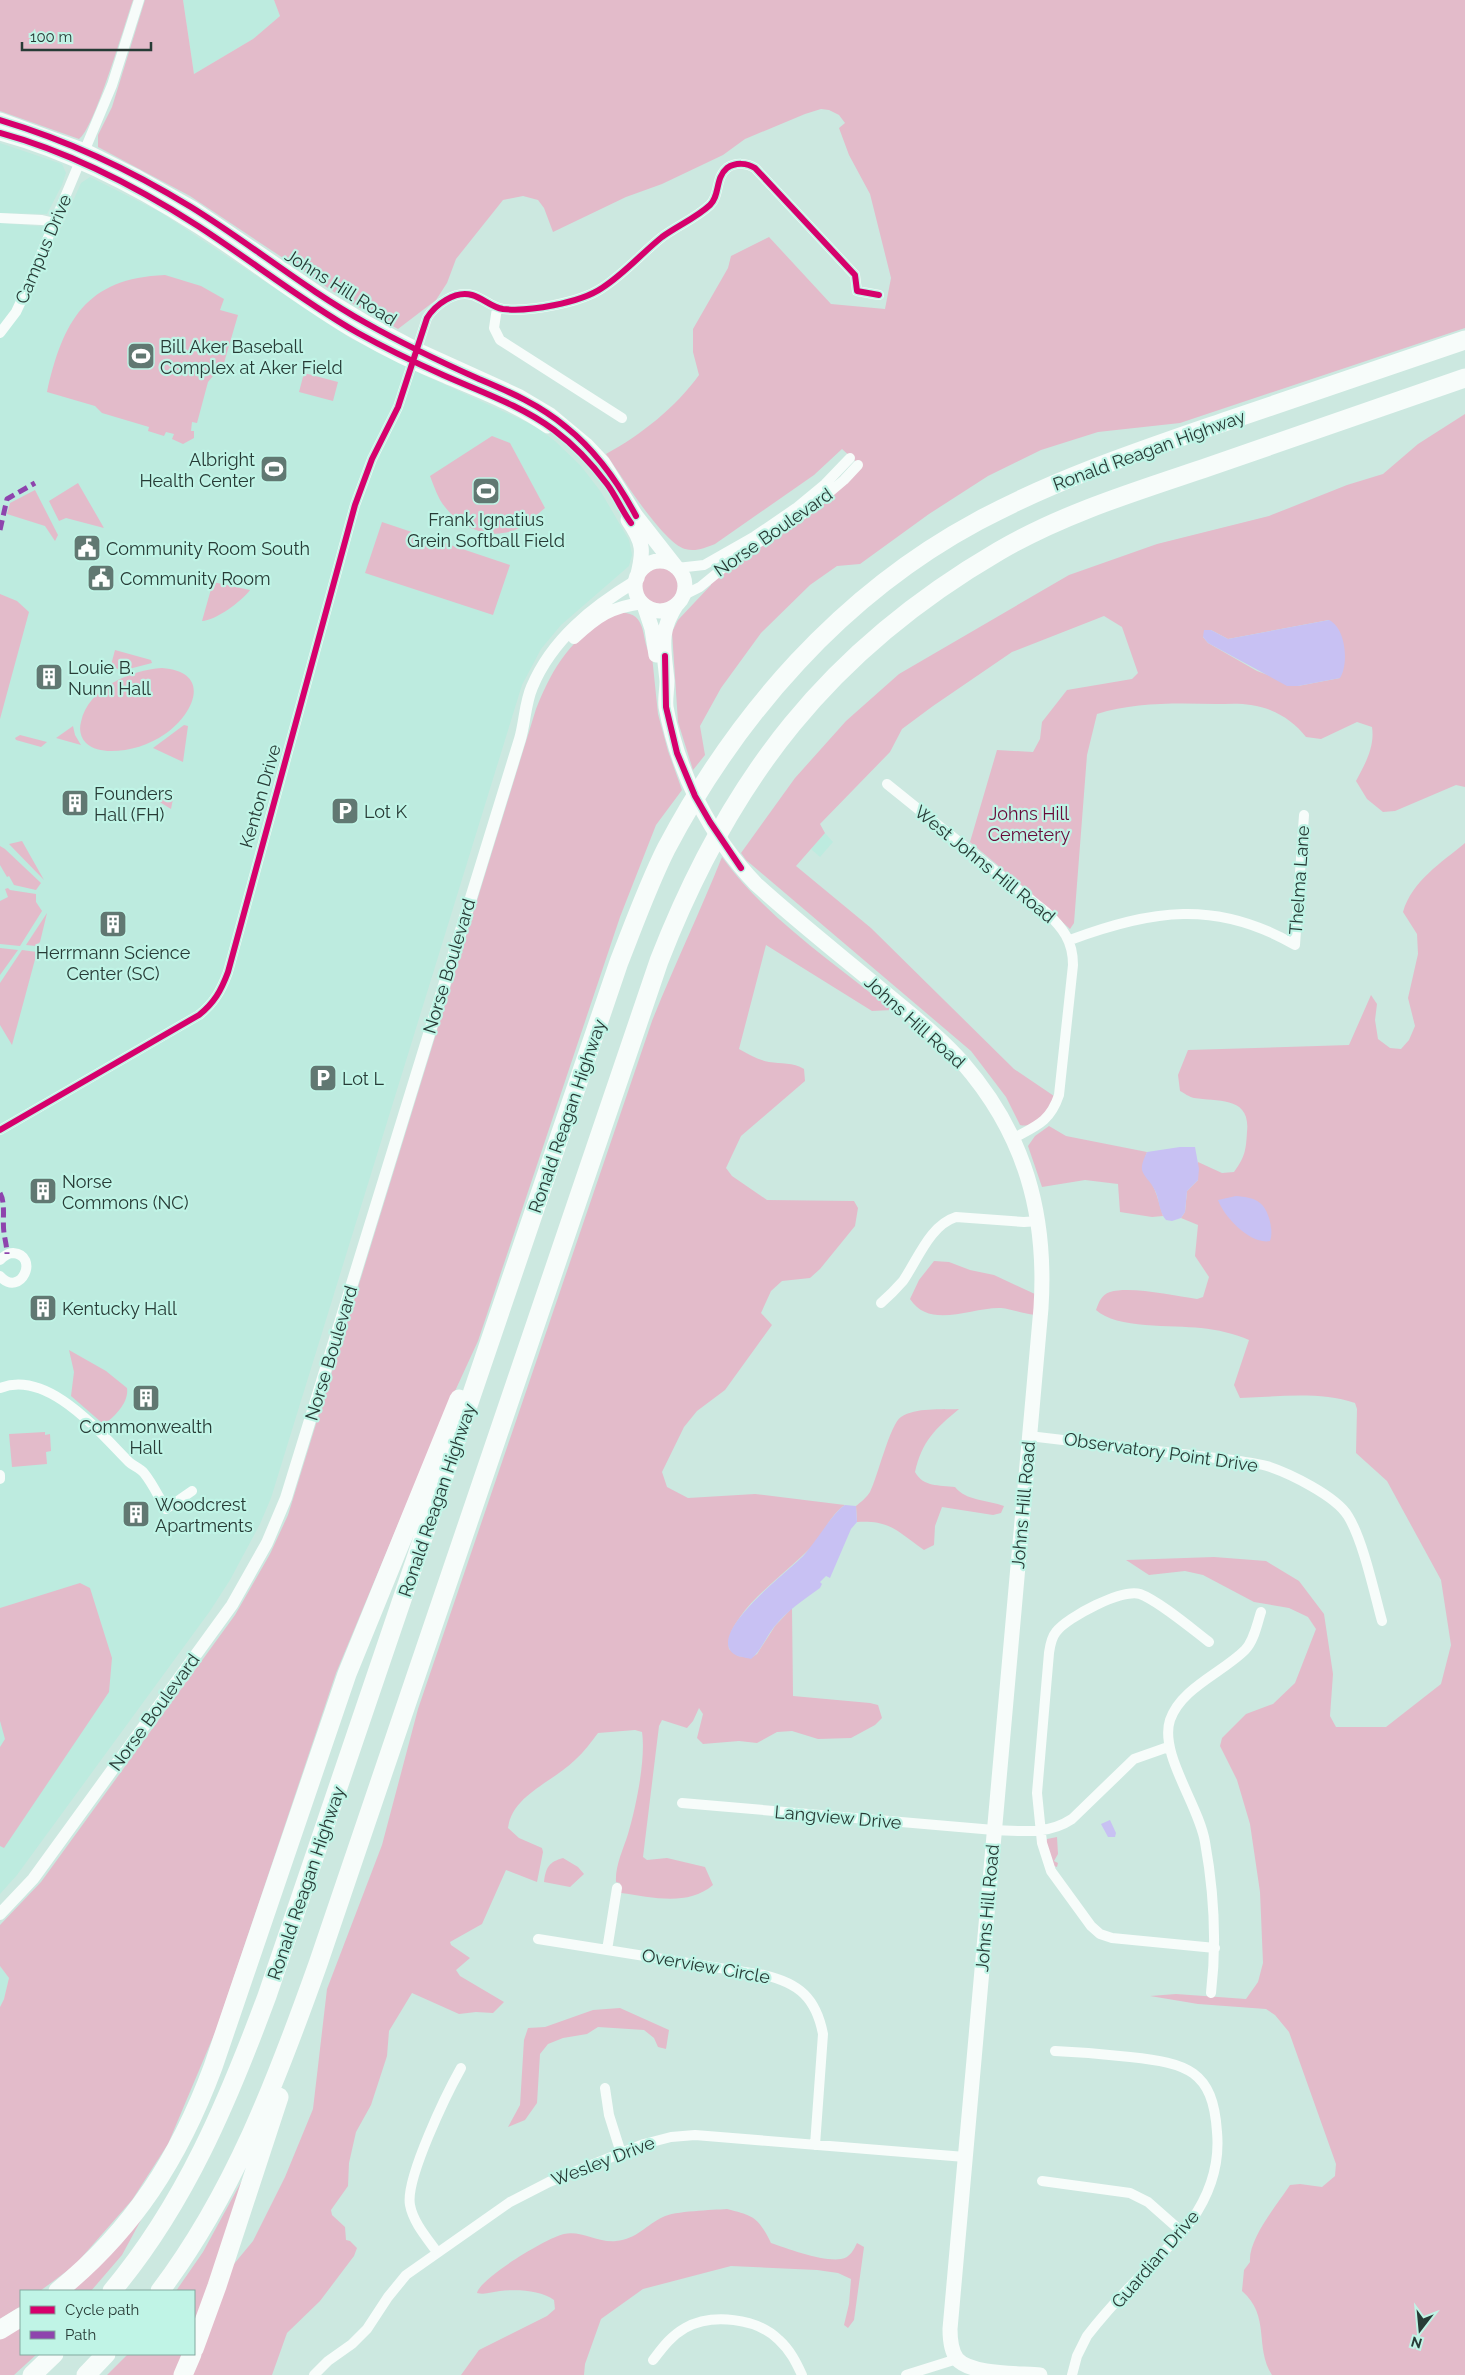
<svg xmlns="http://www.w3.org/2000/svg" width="1465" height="2375" font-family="Raleway,sans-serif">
	<rect width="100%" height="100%" fill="#cce8e0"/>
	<!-- built -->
	<path fill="#bdebdf" d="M183,0H274L280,16L253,39L194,74Z
		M0,143L62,164L66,173L62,185L47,214L0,213Z
		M90,177L160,212L350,338L426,376L535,426L555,441L581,466L601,492L629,540L632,555L629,566L561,625L541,649L522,685L271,1498L260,1524L230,1580L210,1611L17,1875L0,1894V223L61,228L81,183Z
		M825,833L833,842L820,857L811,849Z
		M0,1966L9,1978L4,1999L0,2007Z"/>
	<!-- green -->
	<path fill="#e3bbca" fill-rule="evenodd" d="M0,0H133C125,23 94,130 79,139L0,111Z
		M145,0H183L194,74L253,39L280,16L274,0H1465V328L1180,423L1098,432L1041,450L988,476L929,514L860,564L837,566L810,585L761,633L721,688L700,726L705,755L693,770L678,722L672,632L678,620L711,585L710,582L862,467L842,449L814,475L715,544C704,548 696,552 685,549C662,542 621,475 606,454C641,435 676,407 699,375L693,352V329L728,268L731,256L769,237L831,304L885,309L891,278L870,194L849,155L839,128L845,123L839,115L829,110L821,109L805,114L745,139L723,155L662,184L626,197L553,232L544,208L538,200L523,196L503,200L456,259L447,283L436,300L398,329L349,302L190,196L98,147V135L112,107Z
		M165,275L201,286L224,299L220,310L238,315L224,363L208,382L197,423L192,422L191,431H194V438L183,444L172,439L174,434L166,432L164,436L148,431L149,427L102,413L95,406L47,392C63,321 86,278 165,275Z
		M304,373L338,382L333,401L299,392Z
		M1465,414V787L1456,785L1395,811L1383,812L1367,799L1356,781C1365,764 1375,747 1372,727L1357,722L1321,739L1306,737C1293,720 1273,708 1251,705C1240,703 1227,704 1216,704C1177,703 1134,702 1097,714L1087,755L1074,923L1070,929L1032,894L970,842L997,750L1033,752L1040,739L1042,722L1067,690L1132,679L1138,673L1122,627L1104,616L1012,652L933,706L902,729L890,752L820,824L825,833L796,866L871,928L1014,1069L1054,1096C1048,1110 1037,1129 1020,1125L1006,1097L971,1051L746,860L741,853L795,778L846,721L899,674L1069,575L1157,544L1269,516L1347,485L1383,474L1418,444ZM1329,620L1340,678L1298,686L1257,671L1208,643L1203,637L1211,630L1228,639Z
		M492,436L510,443L545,508C537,514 529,523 521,527C494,542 463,530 445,507C438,499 434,486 430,476Z
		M78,483L104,528L66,518L59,521L49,501Z
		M35,490L58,535L55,541L45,526L7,514L10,503Z
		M382,522L510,565L493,615L365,573Z
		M642 586a18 18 0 1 1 36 0a18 18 0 1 1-36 0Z
		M213,582L250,590C242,601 215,621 202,621Z
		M0,594L17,601L29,612L0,719Z
		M613,613C618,613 625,612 630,614C648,620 641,646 652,656L658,714L668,751L682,790L656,825L620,917L478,1341L439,1426L336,1673L216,2030L168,2144L132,2200L75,2265L40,2291H21V2306L0,2319V2007L4,1999L9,1978L0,1966V1925L41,1882L235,1615L270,1554L288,1515L536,709C554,664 571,639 613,613Z
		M115,650L151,660L152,663L121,671L111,665Z
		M162,668C213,672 194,714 165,734C149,745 130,751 111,751C102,751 92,749 86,743C80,737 79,729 81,722C88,688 131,670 162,668Z
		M184,725L188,726L183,762L153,748Z
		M73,726L75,735L81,745L56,738Z
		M20,735L47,742L41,747L16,740L15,738Z
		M174,794L171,809L150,796V795Z
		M22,841L44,880L9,844Z
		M1465,843V2375H1272C1254,2347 1271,2316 1242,2291L1244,2270L1250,2262C1248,2239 1277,2205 1290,2185L1300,2184L1322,2187L1335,2176L1336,2164L1289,2032L1275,2015L1266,2009L1198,2004L1150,1996L1176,1994L1246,1999L1258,1982L1263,1963L1260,1892L1250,1824L1237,1780L1220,1746L1222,1738L1246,1714L1273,1704L1295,1683L1316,1629L1308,1617L1289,1608L1254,1602L1203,1575L1185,1571L1149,1575L1126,1560L1214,1557L1266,1561L1299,1581L1324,1614L1333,1674L1330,1716L1336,1727H1386L1441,1684L1451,1645L1441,1580L1387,1481L1356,1453L1357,1409L1355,1403C1319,1391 1277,1397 1240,1398L1234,1385L1249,1340C1233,1333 1218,1330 1201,1328C1173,1325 1116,1329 1096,1310C1099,1302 1101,1295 1110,1292C1132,1286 1173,1296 1197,1299L1203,1297L1209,1277L1195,1256L1198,1225L1181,1218L1185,1212L1187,1191L1198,1180V1162L1222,1173L1234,1172C1245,1157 1246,1150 1247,1132C1251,1096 1218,1102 1194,1098C1189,1097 1184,1093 1180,1091L1178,1075L1188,1050L1349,1045L1371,995L1377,1004L1375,1020L1378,1039L1390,1048L1401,1049L1409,1040L1415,1026L1408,998L1418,954L1417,934L1403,912C1412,881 1441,863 1465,843Z
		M0,846L5,849L41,883L36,890L14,885L9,876L7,877L0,865Z
		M722,857C765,917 834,963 892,1010L872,1011L766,945L739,1049C748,1054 758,1060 769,1062C781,1064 793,1062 804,1069L805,1081L741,1136L726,1168L732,1176L767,1200L854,1201L858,1208L855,1226L820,1269L810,1278L782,1281L771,1291L761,1313L772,1325L725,1390L697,1411L684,1427L662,1472L667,1487L688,1498L755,1494L845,1505C832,1513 824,1532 814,1544C791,1569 758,1591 740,1617C733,1627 727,1637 729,1649L738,1656L751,1658L757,1654L775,1626L792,1608L793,1696L870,1703L878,1705L882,1718L875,1725L851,1738L818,1739L792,1731L777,1732L757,1743L739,1741L703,1744L697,1738L703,1714L699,1708L693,1721L687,1728L662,1720L659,1726L643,1857L647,1860L667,1858L705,1867L713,1885C687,1907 652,1897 621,1893L620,1883L616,1882C615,1866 623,1850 628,1834C636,1807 646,1759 642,1732L635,1730L598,1733C591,1742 584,1752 575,1760C553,1782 512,1795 508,1828L519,1838L542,1848L543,1852L537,1882L506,1870L482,1924L450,1942L451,1945L470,1958L456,1970L460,1976L504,2002L493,2013L476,2012L459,2014L412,1993L389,2031L387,2056L371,2105L356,2132L349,2163L348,2186L331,2210L332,2215L345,2227L346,2240L350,2241L357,2248L354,2256L320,2301L287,2333L272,2375H191L229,2270L253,2241L285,2177L313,2109L327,1989L382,1845L418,1709L652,1021C674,966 700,912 722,857Z
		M8,888L10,890L36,894V902L42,911L20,946L0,944V901L8,897L5,889Z
		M47,913L40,942L36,946L26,945Z
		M0,948L18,950L0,975Z
		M22,950L37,952L12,1045L0,1025V983Z
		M1049,1126L1066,1136L1147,1152C1139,1172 1146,1172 1154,1188C1158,1197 1160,1207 1163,1216L1152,1217L1120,1212L1118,1184L1085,1180L1042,1187L1028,1146L1035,1136Z
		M934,1261L949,1262L970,1270L994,1275L1037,1295L1035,1315C1023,1314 1012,1309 1001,1308C971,1307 930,1330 910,1299L919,1280Z
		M69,1350L106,1371L127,1388C129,1402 116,1415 106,1423L101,1422L71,1396L74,1372Z
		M959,1409C935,1429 922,1441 915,1472C923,1487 939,1485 955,1487C966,1501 988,1500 1004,1506L1001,1513L993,1515L942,1507L935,1526L934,1545L924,1550C898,1532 891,1520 857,1522L856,1506C861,1502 867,1497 870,1492C878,1476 890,1424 901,1417C916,1407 941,1410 959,1409Z
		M45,1432V1435L50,1434L51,1451L46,1452L47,1464L12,1467L9,1434Z
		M80,1583L90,1588L112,1658L109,1692L4,1848L0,1846V1747L5,1739L0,1721V1608Z
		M1057,1837L1058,1854L1054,1861L1058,1863L1057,1867L1054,1866L1046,1843L1047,1839Z
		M563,1858L578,1867L584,1874L570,1887L544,1882C546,1867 549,1862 563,1858Z
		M620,2008L669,2030L666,2049L658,2047L654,2038L644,2030L598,2027L587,2034L563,2038L548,2044L540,2054L537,2103L525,2120L508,2127L520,2105L524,2040L528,2028L545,2027L593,2010Z
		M257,2153L194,2334V2291H176L203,2252Z
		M154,2196L122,2255L91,2291H65Z
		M727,2209C754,2216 758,2217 771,2243C788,2249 824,2262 841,2259C850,2258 854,2249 857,2243L864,2247L854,2320L848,2328L844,2325L849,2304L851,2279L838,2273L817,2270L731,2266L643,2289L601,2319L585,2364L584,2375H461L479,2350L547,2316L555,2309L554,2300C541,2290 517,2289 500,2291C492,2292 485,2295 477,2293C480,2278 548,2237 564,2234C581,2230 598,2243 616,2241C637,2239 646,2225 663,2217C674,2211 713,2210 727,2209Z
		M21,2322V2354H37L14,2375H0V2335Z
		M128,2354H187L176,2375H107Z"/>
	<!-- water -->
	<path fill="#c8c1f3" d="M1329,620C1346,628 1349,664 1340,678L1298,686H1287L1208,643L1203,637L1204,630H1211L1228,639Z
		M1180,1147H1195L1199,1169L1198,1180L1187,1191L1185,1212L1181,1218L1172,1221L1166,1220C1158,1211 1160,1197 1153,1187C1150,1181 1144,1177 1142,1170C1141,1164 1145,1157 1147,1152Z
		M1236,1196C1244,1197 1253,1197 1260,1203C1269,1210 1274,1231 1270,1241C1251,1245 1224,1217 1218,1200Z
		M845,1505L856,1506L857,1522L851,1529L830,1578L826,1576L820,1582L822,1584L820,1588C803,1600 787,1611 774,1627C766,1637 761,1651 751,1659C744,1657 734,1657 730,1650C715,1626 789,1571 804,1555C816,1542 833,1512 845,1505Z
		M1110,1820L1116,1833L1115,1837H1108L1101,1824Z"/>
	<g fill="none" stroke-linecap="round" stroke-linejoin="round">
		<!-- minor -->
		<path stroke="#f7fcfa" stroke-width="10" d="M0,218L42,220L55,223
			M497,308L494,328L500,340L622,418
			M0,333L16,312L24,295L112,85L139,0
			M677,568L704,565L755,536L796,508L825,484L850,458
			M684,595L700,587L739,555L805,513L844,480L858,465
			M887,784L1046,912C1063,928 1073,941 1073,965L1059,1095C1050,1122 1036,1126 1012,1139
			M1070,940C1151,910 1216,899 1295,945L1304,815
			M0,1130L199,1015C214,1003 221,991 228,972L355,505L372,459L398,407L427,318C435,305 455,290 472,295C483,298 491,307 503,309C528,312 580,303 602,288C624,274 642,253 662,237C677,226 696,218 710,205C720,196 715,178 727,168C736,162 747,163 755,168L855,275L857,291L879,295
			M0,1260C4,1256 8,1253 13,1253C40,1255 21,1299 0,1276
			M881,1303C889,1296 896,1289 903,1281C918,1259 930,1225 956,1217L1024,1222L1039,1221
			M0,1388C48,1369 99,1432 129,1462C133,1466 140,1468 144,1473C153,1484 159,1498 166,1509L192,1491
			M1029,1436L1233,1460C1244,1462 1256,1463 1267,1466C1289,1473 1336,1496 1348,1516C1363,1540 1374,1592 1382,1621
			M0,1475V1479
			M1209,1642C1192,1629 1159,1601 1140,1594C1123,1588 1067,1617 1056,1632C1051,1638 1050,1646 1049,1653L1037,1793L1042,1843L1051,1871L1091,1926L1100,1934L1112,1938L1215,1948
			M682,1803L994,1830C1021,1831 1048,1835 1072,1819L1134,1759L1168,1747
			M538,1939L764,1975C799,1983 816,1998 823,2034L815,2145
			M607,1950L617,1888
			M1211,1993C1217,1942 1214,1892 1205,1842C1199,1805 1159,1754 1170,1720C1181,1688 1222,1673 1245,1650C1254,1641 1257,1624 1261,1612
			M1055,2051C1080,2052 1105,2054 1130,2057C1187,2063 1213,2070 1217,2132C1220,2165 1210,2194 1191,2221C1180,2236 1166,2249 1153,2263C1130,2286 1107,2310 1087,2336L1077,2356L1072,2375
			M605,2088L609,2115L621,2153
			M1042,2181L1130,2193L1148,2202L1182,2232
			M437,2252C427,2238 413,2222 410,2205C405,2179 447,2093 461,2068
			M653,2360C663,2347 671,2336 685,2328C712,2313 757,2318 779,2340C790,2350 796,2362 802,2375
			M314,2375L328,2361L352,2344L367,2329L388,2297L406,2275L510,2202L549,2182L644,2144L671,2137L695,2135L965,2157
			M906,2375L957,2359"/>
		<!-- tertiary -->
		<path stroke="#f7fcfa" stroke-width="12" d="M574,638C598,616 611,607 643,603
			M0,1914L33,1879L232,1605L267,1543L286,1498L520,739C525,722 525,703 532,687C552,639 593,607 636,581"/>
		<!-- secondary -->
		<path stroke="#f7fcfa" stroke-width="15" d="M0,120L85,151L137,177L192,208L323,297L366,323L417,350L518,396L550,415L586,445L603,463L636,516L676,567
			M0,133C70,152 137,187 198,226C252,260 302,301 358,333C386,349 416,364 446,376C481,391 516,404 548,426
			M628,520C644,543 644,551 637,578
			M635 586a25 25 0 1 1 50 0a25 25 0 1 1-50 0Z
			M677,604C658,633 664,648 667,681C667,690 665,698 666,707C678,773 710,836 756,884C799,923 845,959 889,996C914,1017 941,1038 962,1062C1025,1134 1047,1214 1041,1308L950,2329C950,2340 951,2351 957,2359C971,2375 1020,2373 1040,2375
			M644,605L652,629L656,655"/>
		<!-- motorway -->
		<path stroke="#f7fcfa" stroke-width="19" d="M58,2291C134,2229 179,2158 213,2067L347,1674L459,1399
			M112,2291C185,2204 228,2101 267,1996L619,962C634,924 648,885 666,849C737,714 842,594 978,521C1056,479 1140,451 1224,422C1304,395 1385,367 1465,340
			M160,2291C234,2193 277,2079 318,1964L659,961C730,778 829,650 999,551C1064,513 1137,491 1208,467C1293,437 1379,408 1465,378
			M0,2330L21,2317
			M194,2349L217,2286L279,2097
			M32,2375L54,2354
			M86,2375L106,2354
			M183,2375L192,2354"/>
		<!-- quiet -->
		<path stroke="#8e44ad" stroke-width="5" stroke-dasharray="10 5" stroke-linecap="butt" d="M0,530L7,499L35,483
			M0,1193C6,1204 2,1220 4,1233C5,1240 7,1247 7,1254"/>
		<defs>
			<path id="cycleway" d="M0,120C67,140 131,170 191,207C251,244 305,289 366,323C403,344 441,362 479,379C510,392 540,405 566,427C596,451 618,482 636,516
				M0,133C70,152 137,187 198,226C252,261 302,301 358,333C385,348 414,362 443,375C481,392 520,405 554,430C574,445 592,464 607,484C616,496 622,511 631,523
				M665,656L666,707L677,753L695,796L710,822L741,868
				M0,1130L199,1015C214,1003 221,991 228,972L355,505L372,459L398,407L427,318C435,305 455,290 472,295C483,298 491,307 503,309C528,312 580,303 602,288C624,274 642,253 662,237C677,226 696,218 710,205C720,196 715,178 727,168C736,162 747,163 755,168L855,275L857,291L879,295"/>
		</defs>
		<!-- cycleway casing -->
		<use href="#cycleway" stroke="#c0f4e6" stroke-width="9"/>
		<!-- cycleway -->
		<use href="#cycleway" stroke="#d6006c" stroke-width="6"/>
	</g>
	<!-- icons -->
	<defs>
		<symbol id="stadium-square" viewBox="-11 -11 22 22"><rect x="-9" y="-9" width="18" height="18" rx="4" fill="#617872" stroke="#c0f4e6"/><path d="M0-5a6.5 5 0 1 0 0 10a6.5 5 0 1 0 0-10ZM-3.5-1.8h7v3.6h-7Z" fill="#fff"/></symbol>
		<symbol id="civic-square" viewBox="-11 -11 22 22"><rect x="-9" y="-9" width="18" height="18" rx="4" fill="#617872" stroke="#c0f4e6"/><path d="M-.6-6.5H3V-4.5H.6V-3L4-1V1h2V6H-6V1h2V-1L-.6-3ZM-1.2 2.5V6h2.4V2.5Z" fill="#fff"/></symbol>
		<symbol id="building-square" viewBox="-11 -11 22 22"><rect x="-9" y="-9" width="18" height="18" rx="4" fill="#617872" stroke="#c0f4e6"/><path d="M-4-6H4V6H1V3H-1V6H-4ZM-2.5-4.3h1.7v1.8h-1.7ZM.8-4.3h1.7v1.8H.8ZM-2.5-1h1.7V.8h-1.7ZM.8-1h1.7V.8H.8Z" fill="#fff"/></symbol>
		<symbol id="parking-square" viewBox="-11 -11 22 22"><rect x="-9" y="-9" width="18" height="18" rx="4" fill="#617872" stroke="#c0f4e6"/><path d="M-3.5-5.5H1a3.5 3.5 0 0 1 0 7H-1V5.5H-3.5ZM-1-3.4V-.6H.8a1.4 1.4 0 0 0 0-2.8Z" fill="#fff"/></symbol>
	</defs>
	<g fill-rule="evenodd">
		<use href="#stadium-square" x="125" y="340" width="32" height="32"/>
		<use href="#stadium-square" x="258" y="453" width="32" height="32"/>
		<use href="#stadium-square" x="470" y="475" width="32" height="32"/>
		<use href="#civic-square" x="71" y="532" width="32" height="32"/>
		<use href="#civic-square" x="85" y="562" width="32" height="32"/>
		<use href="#building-square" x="33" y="661" width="32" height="32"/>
		<use href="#building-square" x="59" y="787" width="32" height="32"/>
		<use href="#parking-square" x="329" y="795" width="32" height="32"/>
		<use href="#building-square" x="97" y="908" width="32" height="32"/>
		<use href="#parking-square" x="307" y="1062" width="32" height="32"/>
		<use href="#building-square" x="27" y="1175" width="32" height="32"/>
		<use href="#building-square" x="27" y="1292" width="32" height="32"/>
		<use href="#building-square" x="130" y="1382" width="32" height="32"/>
		<use href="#building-square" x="120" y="1498" width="32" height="32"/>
	</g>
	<g text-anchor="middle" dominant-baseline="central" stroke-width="4.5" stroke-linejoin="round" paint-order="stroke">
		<!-- street labels -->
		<g font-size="18" fill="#273b36" stroke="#c0f4e6">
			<text transform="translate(43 249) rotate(-67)">Campus Drive</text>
			<text transform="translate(341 287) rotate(32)">Johns Hill Road</text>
			<text transform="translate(1149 450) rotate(-20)">Ronald Reagan Highway</text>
			<text transform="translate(773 532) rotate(-35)">Norse Boulevard</text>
			<text transform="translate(260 796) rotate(-74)">Kenton Drive</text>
			<text transform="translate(985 864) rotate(39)">West Johns Hill Road</text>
			<text transform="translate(1299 880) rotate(-86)">Thelma Lane</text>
			<text transform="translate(449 966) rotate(-73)">Norse Boulevard</text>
			<text transform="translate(915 1022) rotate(42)">Johns Hill Road</text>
			<text transform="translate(567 1116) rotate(-71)">Ronald Reagan Highway</text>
			<text transform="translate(331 1353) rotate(-73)">Norse Boulevard</text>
			<text transform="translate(1161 1452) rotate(8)">Observatory Point Drive</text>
			<text transform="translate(437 1500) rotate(-71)">Ronald Reagan Highway</text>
			<text transform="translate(1023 1505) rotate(-85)">Johns Hill Road</text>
			<text transform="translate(154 1712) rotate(-54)">Norse Boulevard</text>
			<text transform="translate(838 1817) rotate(5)">Langview Drive</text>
			<text transform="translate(306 1883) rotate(-71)">Ronald Reagan Highway</text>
			<text transform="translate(987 1908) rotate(-85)">Johns Hill Road</text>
			<text transform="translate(706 1966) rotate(10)">Overview Circle</text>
			<text transform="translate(603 2161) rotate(-21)">Wesley Drive</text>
			<text transform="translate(1155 2259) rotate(-49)">Guardian Drive</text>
		</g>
		<!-- poi labels -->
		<g font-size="18" fill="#273b36" stroke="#c0f4e6" text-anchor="start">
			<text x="160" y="346">Bill Aker Baseball<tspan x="160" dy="21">Complex at Aker Field</tspan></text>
			<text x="255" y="459" text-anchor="end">Albright<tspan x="255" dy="21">Health Center</tspan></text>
			<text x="486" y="519" text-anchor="middle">Frank Ignatius<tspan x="486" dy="21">Grein Softball Field</tspan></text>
			<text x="106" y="548">Community Room South</text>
			<text x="120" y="578">Community Room</text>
			<text x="68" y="667">Louie B.<tspan x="68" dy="21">Nunn Hall</tspan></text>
			<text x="94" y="793">Founders<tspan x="94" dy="21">Hall (FH)</tspan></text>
			<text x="364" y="811">Lot K</text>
			<text x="113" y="952" text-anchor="middle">Herrmann Science<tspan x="113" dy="21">Center (SC)</tspan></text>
			<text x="342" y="1078">Lot L</text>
			<text x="62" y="1181">Norse<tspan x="62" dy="21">Commons (NC)</tspan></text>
			<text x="62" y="1308">Kentucky Hall</text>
			<text x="146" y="1426" text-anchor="middle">Commonwealth<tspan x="146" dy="21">Hall</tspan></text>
			<text x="155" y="1504">Woodcrest<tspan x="155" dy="21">Apartments</tspan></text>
		</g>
		<!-- park labels -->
		<g font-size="18" fill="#690a39" stroke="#c0f4e6">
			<text x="1029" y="813">Johns Hill<tspan x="1029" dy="21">Cemetery</tspan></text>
		</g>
	</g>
	<!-- legend -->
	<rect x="20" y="2290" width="175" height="65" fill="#c0f4e6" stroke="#83aaa0"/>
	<rect x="30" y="2306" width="25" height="8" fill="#d6006c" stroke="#83aaa0"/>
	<text x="65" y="2315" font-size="15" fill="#273b36">Cycle path</text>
	<rect x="30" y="2331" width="25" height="8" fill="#8e44ad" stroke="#83aaa0"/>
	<text x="65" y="2340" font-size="15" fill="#273b36">Path</text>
	<!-- north arrow -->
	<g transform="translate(1420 2330) rotate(196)" stroke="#c0f4e6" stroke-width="4" paint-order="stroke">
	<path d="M0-4L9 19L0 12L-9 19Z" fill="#273b36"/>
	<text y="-8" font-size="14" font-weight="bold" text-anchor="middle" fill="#273b36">N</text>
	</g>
	<!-- scale -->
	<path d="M22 42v8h129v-8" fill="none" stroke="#273b36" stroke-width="2.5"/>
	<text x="30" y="42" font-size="15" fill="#273b36" stroke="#c0f4e6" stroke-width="4" paint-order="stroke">100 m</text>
</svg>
